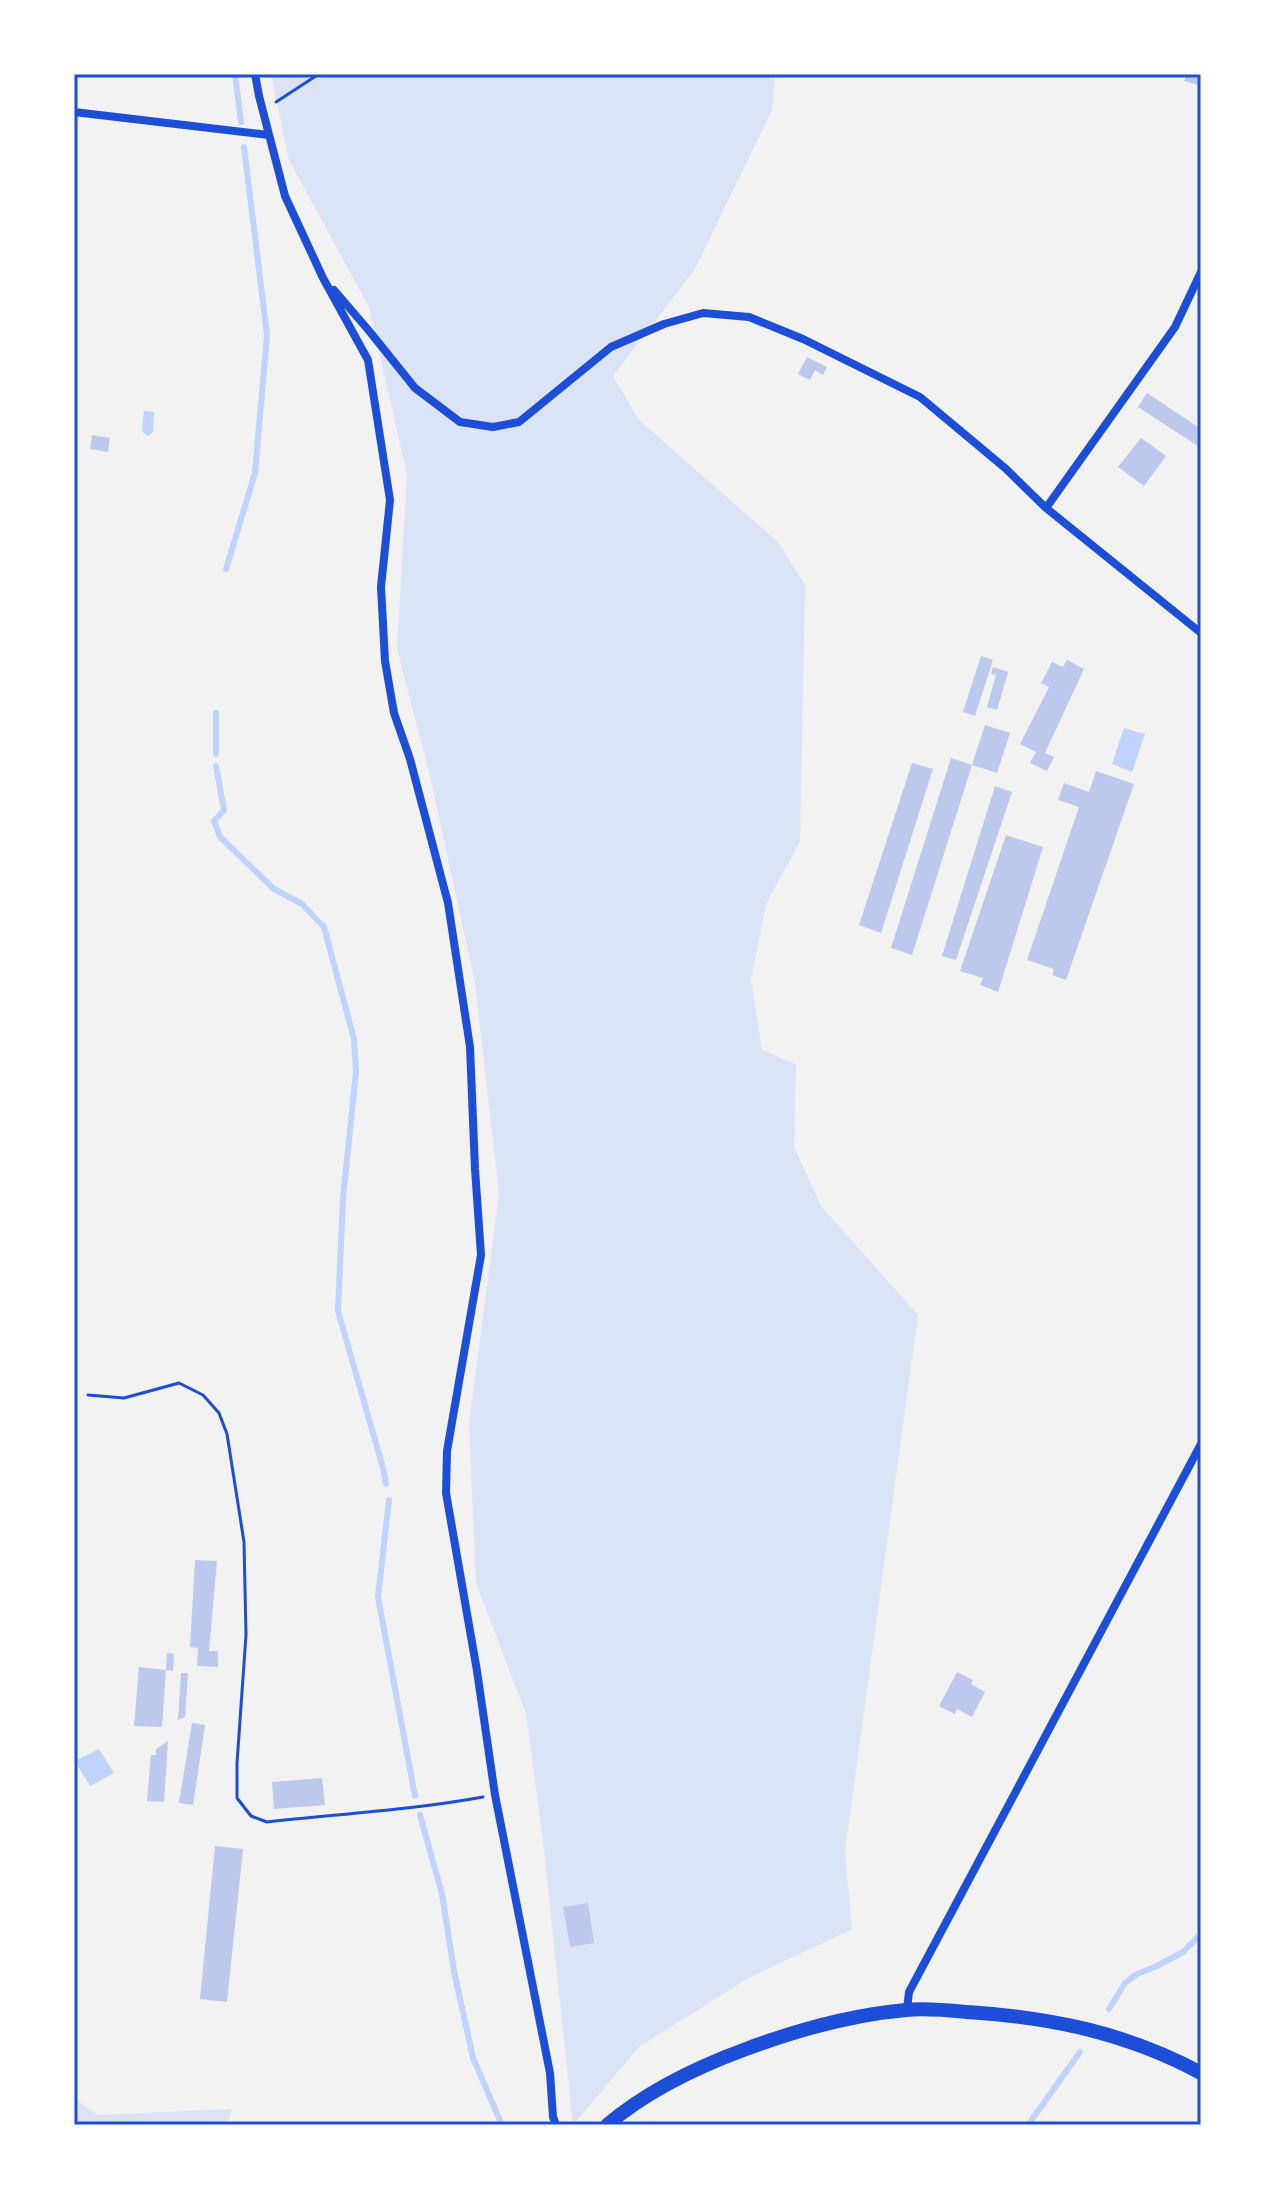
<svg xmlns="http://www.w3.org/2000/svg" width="1275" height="2199" font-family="'Source Serif 4',serif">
	<rect width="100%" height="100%" fill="#f2f2f2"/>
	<!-- green -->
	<path fill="#dbe4f7" d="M271,74H775L772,110L695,269L613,376L639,420L778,542L805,585L800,842L766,904L751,979L762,1050L796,1064L794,1147L821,1206L918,1315L845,1851L852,1929L747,1979L639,2047L573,2125L543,1841L526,1714L476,1583L469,1424L499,1193L475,983L430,776L397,649L407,475L369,307L289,160Z
		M74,2098L97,2115L232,2109L227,2125H74Z"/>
	<!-- water -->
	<path fill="#bfd3fe" d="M144,411L154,412L153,432L148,436L142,432Z
		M1124,728L1145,734L1132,772L1112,764Z
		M99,1749L114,1773L90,1786L75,1761Z"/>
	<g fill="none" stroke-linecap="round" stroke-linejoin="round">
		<!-- stream -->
		<path stroke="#bfd3fe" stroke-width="6" d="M235,74L241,122
			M226,569L255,473L267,335L244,147
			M216,713V754
			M216,766L224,810L214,821L220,837L274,889L302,904L324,927L354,1039L356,1072L343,1198L338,1311L383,1468L386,1484
			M389,1500L378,1597L415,1796
			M420,1815L442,1894L454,1971L473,2058L502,2125
			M1109,2009L1125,1983L1137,1974L1157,1966L1183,1952L1201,1934
			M1028,2125L1080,2052"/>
	</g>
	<!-- building -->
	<path fill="#bdc9ec" d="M1187,74H1201V86L1184,81Z
		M807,357L827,367L823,375L815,370L810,380L798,374Z
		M1147,393L1201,429V448L1138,407Z
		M92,435L110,438L108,452L90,449Z
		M1141,438L1166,456L1144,486L1118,467Z
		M981,656L993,660L975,716L963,712Z
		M1067,660L1084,669L1045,753L1054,757L1047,771L1030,763L1036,752L1020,744L1049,687L1041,683L1052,662L1063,667Z
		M993,667L1008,672L997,710L987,707L996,675L991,674Z
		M985,725L1010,733L997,773L972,765L912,955L891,948L951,758L972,765Z
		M912,763L933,769L881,933L859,925Z
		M1096,771L1134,784L1066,980L1052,975L1054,969L1027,960L1079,807L1058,800L1064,783L1089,792Z
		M995,786L1012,792L956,960L942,956Z
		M1006,835L1043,847L998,992L980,985L983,978L960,971Z
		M195,1560L217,1561L209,1651H218V1667L197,1666L198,1648L190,1647Z
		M167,1653L174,1654L173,1671L166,1670Z
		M139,1667L166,1670L162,1727L134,1726Z
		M957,1672L973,1680L971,1684L985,1692L972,1717L957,1709L955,1714L939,1706Z
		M181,1673H188L185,1717L178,1720Z
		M192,1723L205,1725L193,1805L179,1803Z
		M168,1741L164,1802L147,1801L151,1755H156V1749Z
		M322,1778L325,1805L274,1809L272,1782Z
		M215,1846L243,1849L227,2002L200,1999Z
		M588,1903L594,1943L570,1947L563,1907Z"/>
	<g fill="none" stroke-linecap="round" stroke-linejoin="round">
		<!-- path -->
		<path stroke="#1d4ed8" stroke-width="3" d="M276,102L319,74
			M88,1395L124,1398L179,1383L203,1395L219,1413L227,1434L244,1542L246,1635L237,1763V1798L251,1816L267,1822C339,1814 412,1810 483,1797"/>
		<!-- minor -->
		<path stroke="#1d4ed8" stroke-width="8" d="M255,74L259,96L285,196L323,278L368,360L390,500L381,587L385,661L394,713L410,759L448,903L470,1047L475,1169L481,1255L447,1451L446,1493L477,1671L495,1795L550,2073L553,2117L556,2125
			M74,112L269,135
			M334,290L370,332L415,388L460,422L493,427L519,422L611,347L664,324L703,313L749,317L803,339L920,397L1005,468L1046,508L1201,633
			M1046,508L1175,327L1201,272
			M907,2009L909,1992L1201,1444"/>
		<!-- secondary -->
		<path stroke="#1d4ed8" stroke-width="14" d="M607,2125C647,2091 697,2067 746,2049C797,2030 850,2015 906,2010C926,2008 946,2010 967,2012C1050,2017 1127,2033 1201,2073"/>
	</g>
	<!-- border -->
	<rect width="1275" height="2199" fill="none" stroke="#ffffff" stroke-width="152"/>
	<rect x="76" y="76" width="1123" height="2047" fill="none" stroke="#1d4ed8" stroke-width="3"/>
</svg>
